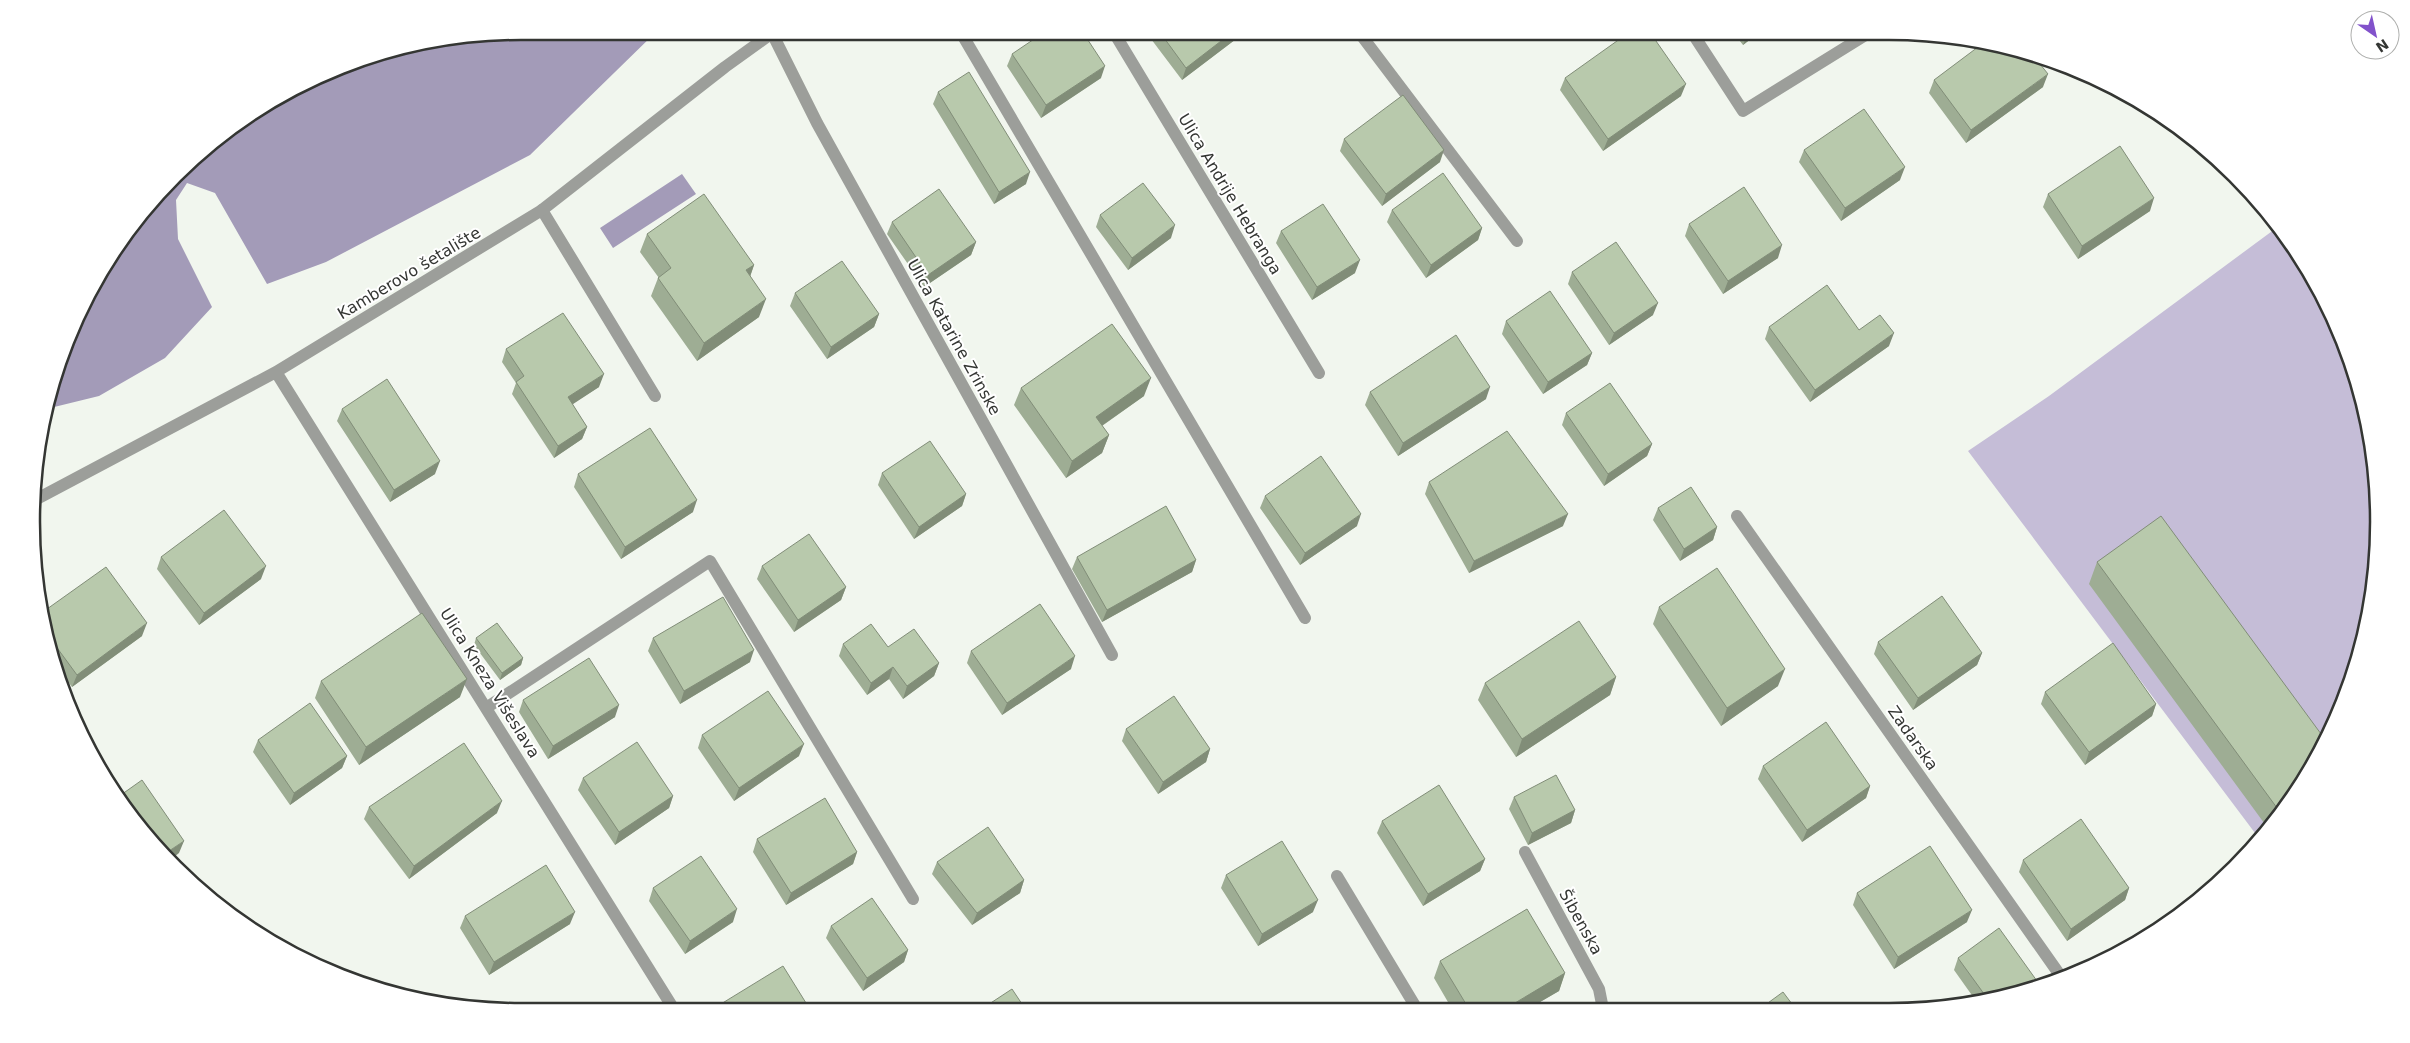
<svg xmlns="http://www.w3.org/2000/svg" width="2410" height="1043" font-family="'DejaVu Sans',sans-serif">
	<rect width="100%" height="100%" fill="#f1f6ee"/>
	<!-- green -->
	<path fill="#c5bdd7" d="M2279,226L2328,305L2362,395L2378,490L2375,586L2353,679L2296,794L2258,837L1968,451L2049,396Z"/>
	<!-- water -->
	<path fill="#a39bb8" d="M522,31H657L530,155L326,262L267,284L215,193L187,183L176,200L178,239L212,307L165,358L99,396L46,409L68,334L97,276L153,198L198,153L277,97L364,57L426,41Z
		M682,174L696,194L613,248L600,228Z"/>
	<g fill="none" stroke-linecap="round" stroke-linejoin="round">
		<!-- lane -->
		<path stroke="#9c9e9a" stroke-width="12" d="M542,210L655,396"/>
		<!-- street -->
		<path stroke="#9c9e9a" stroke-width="12" d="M960,31L1305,618
			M1113,31L1319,373
			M1358,31L1517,241
			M1691,31L1743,111L1872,31
			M772,33L817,123L1112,655
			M276,372L675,1011
			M33,501L276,372L542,210L725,67L775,31
			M1737,516L2062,978
			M486,708L710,561L913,899
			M1525,852L1599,989L1603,1009
			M1337,876L1417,1009"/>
	</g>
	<!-- wall -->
	<path fill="#9ead94" d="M1145,31H1242L1240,36L1182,80Z
		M1732,31H1761L1743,45Z
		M1012,54L1101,78L1041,118L1007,66Z
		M1565,78L1681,96L1603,151L1560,90Z
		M1934,80L2043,87L1966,143L1929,93Z
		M938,92L1026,184L994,204L933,104Z
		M1344,139L1440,162L1382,206L1340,151Z
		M1804,150L1900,180L1841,221L1799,162Z
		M2048,194L2150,211L2078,259L2043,207Z
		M1392,210L1482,228L1478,240L1426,278L1387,222Z
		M1100,215L1171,238L1128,270L1096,227Z
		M892,222L976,242L971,255L924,287L887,234Z
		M1689,224L1778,258L1723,294L1685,236Z
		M1281,231L1355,273L1312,300L1276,243Z
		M647,234L754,265L750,277L759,317L697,361L651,296L658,278H659L640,252Z
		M1572,272L1653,315L1609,345L1568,284Z
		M795,293L879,314L874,327L827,359L790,306Z
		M1506,321L1592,353L1587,365L1543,394L1502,334Z
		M1769,327L1859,330L1889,346L1810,402L1765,339Z
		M506,349L599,387L572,404L587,427L582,439L554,458L512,394L516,383L502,362Z
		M1021,388L1144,396L1102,426L1109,435L1102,453L1066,478L1014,405Z
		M1370,392L1486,399L1398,456L1365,405Z
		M342,409L435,474L390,502L337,421Z
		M1566,413L1652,444L1647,456L1604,486L1562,425Z
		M882,473L966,494L962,506L914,539L878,485Z
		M578,474L693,512L621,559L574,487Z
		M1429,482L1563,526L1469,573L1425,494Z
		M1265,496L1357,526L1300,565L1260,508Z
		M1658,508L1717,527L1713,540L1680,561L1653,520Z
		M161,557L261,579L199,625L157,569Z
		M1077,557L1196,560L1192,572L1102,622L1072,569Z
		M2097,562L2296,794L2267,827L2089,584Z
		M762,566L846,587L841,600L794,632L757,579Z
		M1659,607L1778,686L1721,726L1653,624Z
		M41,617L142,636L72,687L52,660Z
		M476,638L523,658L521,665L500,680L474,645Z
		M653,638L750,662L680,704L648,651Z
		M1878,642L1982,653L1977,665L1913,710L1874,654Z
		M843,644L888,647L939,663L934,676L903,699L889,679L867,695L839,656Z
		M971,651L1071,669L1002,715L967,663Z
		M1616,677L1610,695L1516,757L1478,700L1485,683Z
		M321,681L460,697L359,765L315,698Z
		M2045,692L2156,704L2152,716L2085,765L2041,704Z
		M523,700L615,717L548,759L519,712Z
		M1126,729L1210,749L1206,762L1158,794L1122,741Z
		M702,735L799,756L734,801L698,748Z
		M258,740L347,756L342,768L290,805L253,752Z
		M1763,766L1870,786L1866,798L1802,842L1758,779Z
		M583,778L673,796L669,808L615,845L578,790Z
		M1514,797L1575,810L1571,823L1528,845L1509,809Z
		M369,807L497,813L409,879L364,819Z
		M1382,821L1485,859L1480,871L1423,906L1377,833Z
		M757,839L857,852L853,864L786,905L753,852Z
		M2023,860L2129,888L2125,900L2067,941L2019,872Z
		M937,862L1024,880L1020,893L972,925L932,874Z
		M1226,875L1313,912L1258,946L1221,888Z
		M653,888L733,922L685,954L649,901Z
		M1857,893L1967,922L1894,969L1853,905Z
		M465,916L570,924L489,975L460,928Z
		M831,926L908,950L904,962L863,991L826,938Z
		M1958,958L2037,981L2035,985L1976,1001L1954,970Z
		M1440,961L1565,973L1559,991L1528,1009H1452L1434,978Z"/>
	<!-- shaded-wall -->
	<path fill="#818d78" d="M1234,31H1242L1240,36L1182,80L1186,68Z
		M1750,31H1761L1743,45L1748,33Z
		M1105,66L1101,78L1041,118L1046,105Z
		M2048,74L2043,87L1966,143L1971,130Z
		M1686,84L1681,96L1603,151L1608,139Z
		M1444,150L1440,162L1382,206L1386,194Z
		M1905,167L1900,180L1841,221L1845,208Z
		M1030,172L1026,184L994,204L999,192Z
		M2154,198L2150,211L2078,259L2082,246Z
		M1175,225L1171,238L1128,270L1132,258Z
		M1482,228L1478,240L1426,278L1431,265Z
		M976,242L971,255L924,287L928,275Z
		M1782,245L1778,258L1723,294L1728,281Z
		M1360,260L1355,273L1312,300L1317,287Z
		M754,265L748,282L746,270Z
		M766,299L759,317L697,361L704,343Z
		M1658,303L1653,315L1609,345L1614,333Z
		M879,314L874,327L827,359L831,347Z
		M1894,333L1889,346L1810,402L1815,390Z
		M1592,353L1587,365L1543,394L1548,382Z
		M604,374L599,387L564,410L568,397Z
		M1151,378L1144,396L1090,434L1096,417Z
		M1490,387L1486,399L1398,456L1403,443Z
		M587,427L582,439L554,458L558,446Z
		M1109,435L1102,453L1066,478L1072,461Z
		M1652,444L1647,456L1604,486L1608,474Z
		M440,461L435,474L390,502L394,490Z
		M966,494L962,506L914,539L919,527Z
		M697,500L693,512L621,559L625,547Z
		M1361,514L1357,526L1300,565L1305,553Z
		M1568,514L1563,526L1469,573L1474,561Z
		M1717,527L1713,540L1680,561L1684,549Z
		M1196,560L1192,572L1102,622L1107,610Z
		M266,566L261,579L199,625L204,613Z
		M846,587L841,600L794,632L798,620Z
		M147,623L142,636L72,687L77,675Z
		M754,650L750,662L680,704L684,691Z
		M1982,653L1977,665L1913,710L1918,698Z
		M1075,656L1071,669L1002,715L1007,703Z
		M523,658L521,665L500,680L502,673Z
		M939,663L934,676L903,699L907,686Z
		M893,667L889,679L867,695L871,683Z
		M1785,669L1778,686L1721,726L1727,708Z
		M1616,677L1610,695L1516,757L1522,739Z
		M467,679L460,697L359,765L366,747Z
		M2156,704L2152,716L2085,765L2089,752Z
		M619,705L615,717L548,759L553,746Z
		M804,744L799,756L734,801L739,788Z
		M1210,749L1206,762L1158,794L1163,782Z
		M347,756L342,768L290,805L294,793Z
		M1870,786L1866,798L1802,842L1807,830Z
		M673,796L669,808L615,845L619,832Z
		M502,801L497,813L409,879L414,866Z
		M1575,810L1571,823L1528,845L1532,833Z
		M184,841L179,853L169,861L163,855Z
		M857,852L853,864L786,905L791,893Z
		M1485,859L1480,871L1423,906L1428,894Z
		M1024,880L1020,893L972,925L977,913Z
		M2129,888L2125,900L2067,941L2071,929Z
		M1318,900L1313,912L1258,946L1262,934Z
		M737,909L733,922L685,954L690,941Z
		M1972,910L1967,922L1894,969L1898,957Z
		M575,912L570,924L489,975L494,962Z
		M908,950L904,962L863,991L867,978Z
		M1565,973L1559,991L1528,1009H1505Z
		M2037,981L2035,985L2029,987Z"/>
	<!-- building -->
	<path fill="#b8c9ac" stroke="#818d78" d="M1046,31H1082L1105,66L1046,105L1012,54Z
		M1159,31H1234L1186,68Z
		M1631,31H1649L1686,84L1608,139L1565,78Z
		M1986,41L2032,54L2048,74L1971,130L1934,80Z
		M969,72L1030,172L999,192L938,92Z
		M1403,95L1444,150L1386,194L1344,139Z
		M1864,109L1905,167L1845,208L1804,150Z
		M2120,146L2154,198L2082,246L2048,194Z
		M1443,173L1482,228L1431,265L1392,210Z
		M1143,183L1175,225L1132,258L1100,215Z
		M1744,187L1782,245L1728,281L1689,224Z
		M939,189L976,242L928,275L892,222Z
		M704,194L754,265L746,270L766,299L704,343L658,278L671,268L647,234Z
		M1323,204L1360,260L1317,287L1281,231Z
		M1616,242L1658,303L1614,333L1572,272Z
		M842,261L879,314L831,347L795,293Z
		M1827,285L1859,330L1880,315L1894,333L1815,390L1769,327Z
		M1550,291L1592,353L1548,382L1506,321Z
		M563,313L604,374L568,397L587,427L558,446L516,382L524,376L506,349Z
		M1112,324L1151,378L1096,417L1109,435L1072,461L1021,388Z
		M1456,335L1490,387L1403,443L1370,392Z
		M387,379L440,461L394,490L342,409Z
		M1610,383L1652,444L1608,474L1566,413Z
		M650,428L697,500L625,547L578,474Z
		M1507,431L1568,514L1474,561L1429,482Z
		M930,441L966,494L919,527L882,473Z
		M1321,456L1361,514L1305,553L1265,496Z
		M1691,487L1717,527L1684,549L1658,508Z
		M1166,506L1196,560L1107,610L1077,557Z
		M224,510L266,566L204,613L161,557Z
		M2161,516L2324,738L2296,794L2280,812L2097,562Z
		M809,534L846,587L798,620L762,566Z
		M106,567L147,623L77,675L44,630L40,614Z
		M1717,568L1785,669L1727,708L1659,607Z
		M1942,596L1982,653L1918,698L1878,642Z
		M723,597L754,650L684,691L653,638Z
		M1040,604L1075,656L1007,703L971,651Z
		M422,613L467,679L366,747L321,681Z
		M1579,621L1616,677L1522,739L1485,683Z
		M497,623L523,658L502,673L476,638Z
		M871,624L888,647L914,629L939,663L907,686L893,667L871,683L843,644Z
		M2113,643L2156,704L2089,752L2045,692Z
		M589,658L619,705L553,746L523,700Z
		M768,691L804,744L739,788L702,735Z
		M1174,696L1210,749L1163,782L1126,729Z
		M310,703L347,756L294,793L258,740Z
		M1826,722L1870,786L1807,830L1763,766Z
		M637,742L673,796L619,832L583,778Z
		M464,743L502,801L414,866L369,807Z
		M1556,775L1575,810L1532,833L1514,797Z
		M142,780L184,841L163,855L153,845L118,797Z
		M1439,785L1485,859L1428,894L1382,821Z
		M825,798L857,852L791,893L757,839Z
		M2081,819L2129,888L2071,929L2023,860Z
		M988,827L1024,880L977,913L937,862Z
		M1282,841L1318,900L1262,934L1226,875Z
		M1930,846L1972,910L1898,957L1857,893Z
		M701,856L737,909L690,941L653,888Z
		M546,865L575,912L494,962L465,916Z
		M872,898L908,950L867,978L831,926Z
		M1527,909L1565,973L1505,1009H1469L1440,961Z
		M1999,928L2037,981L2029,987L1987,998L1958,958Z
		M783,966L811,1011H719L716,1007Z
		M1012,989L1026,1010H980Z
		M1783,992L1795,1008H1761Z"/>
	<g text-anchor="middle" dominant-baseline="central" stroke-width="4" stroke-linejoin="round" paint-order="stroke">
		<!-- street labels -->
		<g font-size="16" fill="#343633" stroke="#fff">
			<text transform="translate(1230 194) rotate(59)">Ulica Andrije Hebranga</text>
			<text transform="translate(409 273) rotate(-31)">Kamberovo šetalište</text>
			<text transform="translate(954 337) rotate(61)">Ulica Katarine Zrinske</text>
			<text transform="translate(490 683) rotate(58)">Ulica Kneza Višeslava</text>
			<text transform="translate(1913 738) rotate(55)">Zadarska</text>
			<text transform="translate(1581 922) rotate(61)">Šibenska</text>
		</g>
	</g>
	<!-- crop -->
	<path d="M0 0H2410V1043H0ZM521 40H1889A481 481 0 0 1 2370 521V522A481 481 0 0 1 1889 1003H521A481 481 0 0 1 40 522V521A481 481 0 0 1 521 40Z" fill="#fff" fill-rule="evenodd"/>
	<path fill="none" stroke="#343633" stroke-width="2.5" d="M521 40H1889A481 481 0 0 1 2370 521V522A481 481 0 0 1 1889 1003H521A481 481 0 0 1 40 522V521A481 481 0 0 1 521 40Z"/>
	<!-- north arrow -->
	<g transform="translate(2375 35) rotate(146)"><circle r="24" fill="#ffffff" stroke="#aeafad"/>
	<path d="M0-4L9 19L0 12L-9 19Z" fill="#8252cb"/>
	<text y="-8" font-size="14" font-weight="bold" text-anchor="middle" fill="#343633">N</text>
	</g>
</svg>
